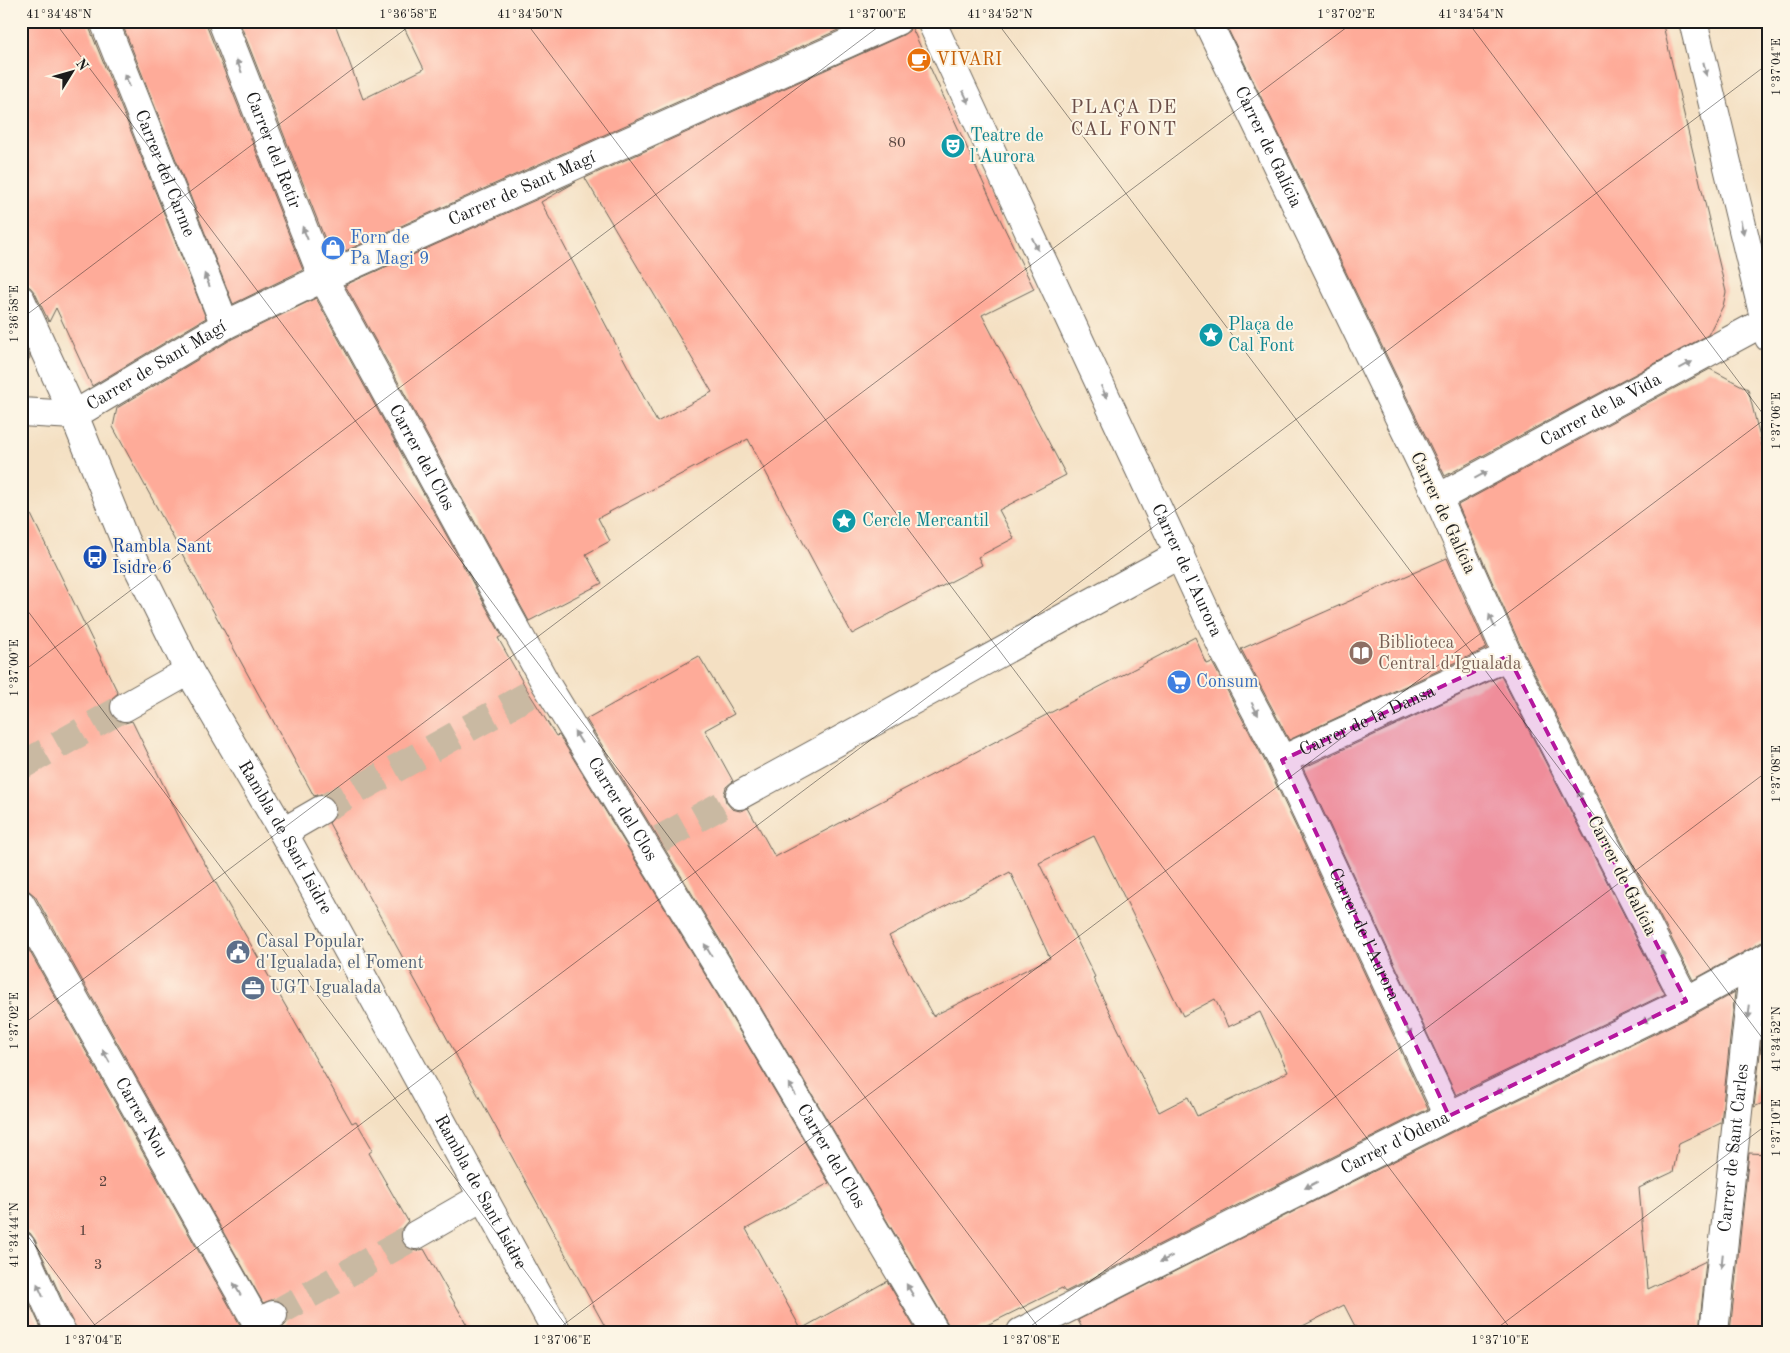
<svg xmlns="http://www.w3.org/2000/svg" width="1790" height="1353" font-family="'Old Standard TT',serif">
	<rect width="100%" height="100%" fill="#fcf5e5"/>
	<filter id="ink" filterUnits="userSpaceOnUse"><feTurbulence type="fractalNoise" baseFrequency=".02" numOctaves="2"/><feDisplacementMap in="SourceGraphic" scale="10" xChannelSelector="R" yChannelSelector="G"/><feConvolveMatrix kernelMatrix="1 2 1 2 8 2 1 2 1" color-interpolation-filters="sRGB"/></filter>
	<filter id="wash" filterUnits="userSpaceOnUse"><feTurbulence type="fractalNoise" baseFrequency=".0096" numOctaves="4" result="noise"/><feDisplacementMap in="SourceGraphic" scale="20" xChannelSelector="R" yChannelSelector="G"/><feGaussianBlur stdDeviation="1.12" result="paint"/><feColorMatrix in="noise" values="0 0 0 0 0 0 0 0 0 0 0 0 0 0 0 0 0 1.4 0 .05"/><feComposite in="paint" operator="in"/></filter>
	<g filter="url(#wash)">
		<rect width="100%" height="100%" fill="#f4e0c3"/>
		<g id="blocks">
			<!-- building -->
			<path fill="#feab99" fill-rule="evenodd" d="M21,21H89V27L206,318L92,386L56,308L49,322L35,293L30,287L21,285Z
				M121,21H207V27L303,270L233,304Z
				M239,21H334L363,99L424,69L401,21H858L332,257Z
				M1224,21H1662L1726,292L1723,306L1708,335L1445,476Z
				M911,26L999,217L1034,289L982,315L1066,475L999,510L1014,538L978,557L982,565L852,634L748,439L598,518L610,541L586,554L602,583L529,621L345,285L576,182L541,202L657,422L712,392L585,178L903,35L909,31Z
				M316,298L502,636L498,638L526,688L556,736L559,735L731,1017L829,1183L746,1229L801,1329L887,1281L917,1332H608L329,823L335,817L337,810L335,803L328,796L321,794L314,796L113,427L117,408L232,339Z
				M21,338L30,357L21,374Z
				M1710,369L1748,389L1769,474V940L1762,942L1693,980L1522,649L1458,505Z
				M21,494L118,693L111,699L109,707L111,714L117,721L125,723L132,721L183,825L352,1123L356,1121L373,1150L369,1153L408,1221L402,1228L400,1234L402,1242L409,1249L416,1251L424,1249L471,1332H278L287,1323L289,1315L286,1307L281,1301L274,1299L263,1303L35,896L29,891L21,888Z
				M1447,558L1487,648L1289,740L1241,649Z
				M1195,637L1207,664L1212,662L1268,767L1428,1109L1065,1292L1062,1288L973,1332H951L948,1324L757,1001L586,719L699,656L734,714L705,730L733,781L726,787L724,794L726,802L732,809L740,811L748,808L775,857ZM1094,836L1183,1016L1215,999L1228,1027L1260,1012L1288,1072L1197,1116L1188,1097L1159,1112L1093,978L1095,977L1039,863ZM1010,872L1050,958L933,1016L889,936Z
				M1501,676L1665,994L1456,1095L1303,768Z
				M21,936L243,1330L244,1332H77L35,1240L30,1233L21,1231Z
				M1769,974V1100L1754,1107Z
				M1735,992L1721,1123L1679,1143L1673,1172L1639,1188L1648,1289L1706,1261L1699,1332H1358L1344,1305L1291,1332H1084L1078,1320L1456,1130L1693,1015Z
				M1749,1153L1769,1154V1332H1730Z
				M21,1285L42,1330L43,1332H21Z"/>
		</g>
	</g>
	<g filter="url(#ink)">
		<use href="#blocks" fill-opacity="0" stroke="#686156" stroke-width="1"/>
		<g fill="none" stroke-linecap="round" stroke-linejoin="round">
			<!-- pedestrian-tunnel -->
			<path stroke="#c9b9a2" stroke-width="28" stroke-dasharray="28 14" stroke-linecap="butt" d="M21,766L125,707
				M321,810L532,693
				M660,839L740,795
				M273,1315L416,1235"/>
			<defs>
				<g id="pedestrian">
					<path id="s1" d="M1207,21L1438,498"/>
					<path id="s2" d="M323,278L897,21"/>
					<path id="s3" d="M74,415L225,325"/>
					<path d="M125,707L189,671"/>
					<path d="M740,795L1180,554"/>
					<path d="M283,832L321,810"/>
					<path d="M416,1235L484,1196"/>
					<path d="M21,1246L56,1324L62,1332"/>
					<path d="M257,1324L273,1315"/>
				</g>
				<g id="minor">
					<path id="s4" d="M104,21L225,325L323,278"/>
					<path id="s5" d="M222,21L323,278L546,684L744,1009L935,1332"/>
					<path id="s6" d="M931,21L1224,651L1282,760L1449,1116"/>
					<path d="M1693,21L1769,338"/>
					<path id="s7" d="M21,412L74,415L125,541L189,671L283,832L557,1332"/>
					<path id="s8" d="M1282,760L1508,656"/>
					<path id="s9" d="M21,904L262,1332"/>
					<path id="s10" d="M1686,1001L1508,656L1438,498L1764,322"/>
					<path id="s11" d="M1021,1332L1449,1116L1686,1001L1769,956"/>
					<path id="s12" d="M1714,1332L1754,964"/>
				</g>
				<path id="tertiary" d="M21,300L74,415"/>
			</defs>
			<!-- pedestrian casing -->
			<use href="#pedestrian" stroke="#686156" stroke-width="30"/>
			<!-- minor casing -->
			<use href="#minor" stroke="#686156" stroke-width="30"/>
			<!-- tertiary casing -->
			<use href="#tertiary" stroke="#686156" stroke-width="30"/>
			<!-- pedestrian -->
			<use href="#pedestrian" stroke="#fff" stroke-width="28"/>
			<!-- minor -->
			<use href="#minor" stroke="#fff" stroke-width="28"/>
			<!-- tertiary -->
			<use href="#tertiary" stroke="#fff" stroke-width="28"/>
		</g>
		<!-- one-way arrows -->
		<defs><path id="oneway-solid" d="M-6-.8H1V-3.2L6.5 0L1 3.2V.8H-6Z" transform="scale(1.25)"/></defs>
		<g fill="#999">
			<use href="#oneway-solid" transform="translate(239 66) rotate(-112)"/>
			<use href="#oneway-solid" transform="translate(1705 69) rotate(77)"/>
			<use href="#oneway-solid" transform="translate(127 80) rotate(-112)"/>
			<use href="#oneway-solid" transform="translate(966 97) rotate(65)"/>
			<use href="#oneway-solid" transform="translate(1742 227) rotate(77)"/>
			<use href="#oneway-solid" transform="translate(305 233) rotate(-112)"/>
			<use href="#oneway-solid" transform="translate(1035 244) rotate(65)"/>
			<use href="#oneway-solid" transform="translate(207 280) rotate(-112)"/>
			<use href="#oneway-solid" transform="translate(1686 365) rotate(-28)"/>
			<use href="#oneway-solid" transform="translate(1104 392) rotate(65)"/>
			<use href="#oneway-solid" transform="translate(1481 475) rotate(-28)"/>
			<use href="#oneway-solid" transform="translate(1492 621) rotate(-114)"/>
			<use href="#oneway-solid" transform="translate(1255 709) rotate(62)"/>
			<use href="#oneway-solid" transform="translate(578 737) rotate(-122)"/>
			<use href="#oneway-solid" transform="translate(1581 797) rotate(-117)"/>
			<use href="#oneway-solid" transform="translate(708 950) rotate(-121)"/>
			<use href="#oneway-solid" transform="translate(1664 957) rotate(-117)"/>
			<use href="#oneway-solid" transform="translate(1749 1012) rotate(96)"/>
			<use href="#oneway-solid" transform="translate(1648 1019) rotate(154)"/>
			<use href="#oneway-solid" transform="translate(1408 1030) rotate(65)"/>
			<use href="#oneway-solid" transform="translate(106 1056) rotate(-119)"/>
			<use href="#oneway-solid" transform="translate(792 1089) rotate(-121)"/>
			<use href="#oneway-solid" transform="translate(1502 1090) rotate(154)"/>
			<use href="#oneway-solid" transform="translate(1311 1185) rotate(153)"/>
			<use href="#oneway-solid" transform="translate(1166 1259) rotate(153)"/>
			<use href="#oneway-solid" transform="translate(1722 1261) rotate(96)"/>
			<use href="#oneway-solid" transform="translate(237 1289) rotate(-120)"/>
			<use href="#oneway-solid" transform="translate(40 1290) rotate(-114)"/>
			<use href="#oneway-solid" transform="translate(910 1290) rotate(-121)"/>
		</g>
	</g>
	<!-- marked area -->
	<path fill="#b5179e" fill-opacity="0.2" stroke="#b5179e" stroke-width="4" stroke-dasharray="10 6" stroke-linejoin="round" d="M1508,656L1686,1001L1449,1116L1282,760Z"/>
	<!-- ticks -->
	<path fill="none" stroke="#1c1c1c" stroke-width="1" stroke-opacity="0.45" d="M54,21L1042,1332M525,21L1513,1332M996,21L1769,1047M1467,21L1769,422M21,319L416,21M21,602L571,1332M21,673L886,21M21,1026L1355,21M21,1227L100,1332M85,1332L1769,63M554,1332L1769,416M1023,1332L1769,770M1492,1332L1769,1123"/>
	<!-- icons -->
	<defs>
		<symbol id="cafe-disc" viewBox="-11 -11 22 22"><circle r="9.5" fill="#e8710a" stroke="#fcf5e5"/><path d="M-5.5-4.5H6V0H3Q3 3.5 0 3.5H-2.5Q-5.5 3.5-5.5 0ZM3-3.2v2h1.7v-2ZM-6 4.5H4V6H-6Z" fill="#fff"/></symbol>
		<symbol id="theatre-disc" viewBox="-11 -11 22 22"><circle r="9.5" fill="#0f9aa8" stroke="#fcf5e5"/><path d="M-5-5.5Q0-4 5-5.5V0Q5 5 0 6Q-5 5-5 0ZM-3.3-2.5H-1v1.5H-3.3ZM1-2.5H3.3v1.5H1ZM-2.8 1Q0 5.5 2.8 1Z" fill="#fff"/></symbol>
		<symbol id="shop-disc" viewBox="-11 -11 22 22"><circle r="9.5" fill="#3f7fe0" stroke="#fcf5e5"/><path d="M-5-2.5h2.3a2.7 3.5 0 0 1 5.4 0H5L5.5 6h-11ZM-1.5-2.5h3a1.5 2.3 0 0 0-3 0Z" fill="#fff"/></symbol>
		<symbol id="sight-disc" viewBox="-11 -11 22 22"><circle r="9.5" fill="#0f9aa8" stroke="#fcf5e5"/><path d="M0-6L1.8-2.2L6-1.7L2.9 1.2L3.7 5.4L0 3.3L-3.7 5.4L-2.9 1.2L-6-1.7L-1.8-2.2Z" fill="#fff"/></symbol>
		<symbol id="bus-disc" viewBox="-11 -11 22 22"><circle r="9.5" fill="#1a4fb4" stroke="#fcf5e5"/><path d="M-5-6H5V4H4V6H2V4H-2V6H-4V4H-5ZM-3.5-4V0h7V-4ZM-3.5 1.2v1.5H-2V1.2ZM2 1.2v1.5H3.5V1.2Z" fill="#fff"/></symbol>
		<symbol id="library-disc" viewBox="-11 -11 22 22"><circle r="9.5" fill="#8d6e63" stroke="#fcf5e5"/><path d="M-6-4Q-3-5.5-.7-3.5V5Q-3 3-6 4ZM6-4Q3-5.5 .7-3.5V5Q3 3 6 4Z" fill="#fff"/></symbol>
		<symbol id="supermarket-disc" viewBox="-11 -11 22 22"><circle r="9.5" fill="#3f7fe0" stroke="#fcf5e5"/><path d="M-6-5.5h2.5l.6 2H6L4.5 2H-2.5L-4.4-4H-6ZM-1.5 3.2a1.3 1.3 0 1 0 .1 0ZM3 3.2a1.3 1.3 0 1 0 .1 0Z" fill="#fff"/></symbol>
		<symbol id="civic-disc" viewBox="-11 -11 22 22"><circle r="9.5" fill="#5c6f8a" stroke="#fcf5e5"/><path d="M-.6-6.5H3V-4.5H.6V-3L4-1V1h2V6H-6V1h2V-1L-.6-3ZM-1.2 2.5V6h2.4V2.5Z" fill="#fff"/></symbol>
		<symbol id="office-disc" viewBox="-11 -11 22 22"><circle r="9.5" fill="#5c6f8a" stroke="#fcf5e5"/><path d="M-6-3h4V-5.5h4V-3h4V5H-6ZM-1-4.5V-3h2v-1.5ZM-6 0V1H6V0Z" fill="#fff"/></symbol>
	</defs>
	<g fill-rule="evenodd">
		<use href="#cafe-disc" x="905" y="46" width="28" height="28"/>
		<use href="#theatre-disc" x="939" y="132" width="28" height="28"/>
		<use href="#shop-disc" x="319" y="234" width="28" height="28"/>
		<use href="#sight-disc" x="1197" y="321" width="28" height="28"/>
		<use href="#sight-disc" x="830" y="507" width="28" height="28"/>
		<use href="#bus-disc" x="81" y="543" width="28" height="28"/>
		<use href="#library-disc" x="1347" y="639" width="28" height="28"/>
		<use href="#supermarket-disc" x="1165" y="668" width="28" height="28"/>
		<use href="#civic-disc" x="224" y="938" width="28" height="28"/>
		<use href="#office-disc" x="239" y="974" width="28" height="28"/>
	</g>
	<g text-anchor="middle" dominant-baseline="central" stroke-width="4" stroke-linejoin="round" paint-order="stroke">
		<!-- number labels -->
		<g font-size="15" fill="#54403b">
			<text x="897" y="143">80</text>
			<text x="103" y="1182">2</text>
			<text x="83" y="1231">1</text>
			<text x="98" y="1265">3</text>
		</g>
		<!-- food labels -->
		<g font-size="18" fill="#c56008" stroke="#fcf5e5" text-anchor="start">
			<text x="936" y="60">VIVARI</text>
		</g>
		<!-- culture labels -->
		<g font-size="18" fill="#0d838f" stroke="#fcf5e5" text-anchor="start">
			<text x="970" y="136">Teatre de<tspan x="970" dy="21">l'Aurora</tspan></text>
			<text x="1228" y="325">Plaça de<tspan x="1228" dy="21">Cal Font</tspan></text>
			<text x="862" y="521">Cercle Mercantil</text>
		</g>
		<!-- street labels -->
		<g font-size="18" fill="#1c1c1c" stroke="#fcf5e5">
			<text stroke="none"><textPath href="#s1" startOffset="140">Carrer de Galícia</textPath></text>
			<text stroke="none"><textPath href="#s5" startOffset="139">Carrer del Retir</textPath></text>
			<text stroke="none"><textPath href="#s4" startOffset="164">Carrer del Carme</textPath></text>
			<text stroke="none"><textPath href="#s2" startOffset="218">Carrer de Sant Magí</textPath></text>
			<text stroke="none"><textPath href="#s3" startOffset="96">Carrer de Sant Magí</textPath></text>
			<text stroke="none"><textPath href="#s10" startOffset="746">Carrer de la Vida</textPath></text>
			<text stroke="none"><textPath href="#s5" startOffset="481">Carrer del Clos</textPath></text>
			<text transform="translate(1443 513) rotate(65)">Carrer de Galícia</text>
			<text stroke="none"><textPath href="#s6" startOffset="606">Carrer de l'Aurora</textPath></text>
			<text stroke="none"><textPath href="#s8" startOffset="94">Carrer de la Dansa</textPath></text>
			<text stroke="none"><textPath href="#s5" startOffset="886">Carrer del Clos</textPath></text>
			<text stroke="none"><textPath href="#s7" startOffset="526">Rambla de Sant Isidre</textPath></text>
			<text transform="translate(1622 876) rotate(63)">Carrer de Galícia</text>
			<text stroke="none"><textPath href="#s6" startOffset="1011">Carrer de l'Aurora</textPath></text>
			<text stroke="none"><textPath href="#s9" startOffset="245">Carrer Nou</textPath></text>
			<text stroke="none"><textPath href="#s11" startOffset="419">Carrer d'Òdena</textPath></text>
			<text stroke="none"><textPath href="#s12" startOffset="185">Carrer de Sant Carles</textPath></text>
			<text stroke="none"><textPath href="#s5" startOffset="1291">Carrer del Clos</textPath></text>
			<text stroke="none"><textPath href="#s7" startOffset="931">Rambla de Sant Isidre</textPath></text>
		</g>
		<!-- shop labels -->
		<g font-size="18" fill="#366cbe" stroke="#fcf5e5" text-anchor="start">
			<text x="350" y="238">Forn de<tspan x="350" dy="21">Pa Magi 9</tspan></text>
			<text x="1196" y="682">Consum</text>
		</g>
		<!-- transit labels -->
		<g font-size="18" fill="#164399" stroke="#fcf5e5" text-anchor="start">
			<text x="112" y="547">Rambla Sant<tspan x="112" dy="21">Isidre 6</tspan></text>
		</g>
		<!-- education labels -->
		<g font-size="18" fill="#785e54" stroke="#fcf5e5" text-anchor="start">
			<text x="1378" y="643">Biblioteca<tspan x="1378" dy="21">Central d'Igualada</tspan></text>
		</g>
		<!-- service labels -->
		<g font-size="18" fill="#4e5e75" stroke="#fcf5e5" text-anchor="start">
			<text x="256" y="942">Casal Popular<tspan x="256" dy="21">d'Igualada, el Foment</tspan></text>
			<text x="270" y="988">UGT Igualada</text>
		</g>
		<!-- neighbourhood labels -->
		<g font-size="19" letter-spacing="1" fill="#6b4e48" stroke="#fcf5e5">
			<text x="1124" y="108">PLAÇA DE<tspan x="1124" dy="22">CAL FONT</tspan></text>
		</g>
	</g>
	<!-- margin -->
	<rect width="1790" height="1353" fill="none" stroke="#fcf5e5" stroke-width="55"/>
	<!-- north arrow -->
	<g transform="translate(72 72) rotate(53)" stroke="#fcf5e5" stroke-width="4" paint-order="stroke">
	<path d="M0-4L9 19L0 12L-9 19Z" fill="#1c1c1c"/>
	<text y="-8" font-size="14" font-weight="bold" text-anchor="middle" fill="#1c1c1c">N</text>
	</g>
	<rect x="28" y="28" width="1734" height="1298" fill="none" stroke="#1c1c1c" stroke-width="2"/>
	<g font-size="12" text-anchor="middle" fill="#1c1c1c">
		<text x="59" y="18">41°34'48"N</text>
		<text x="408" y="18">1°36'58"E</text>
		<text x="530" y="18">41°34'50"N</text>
		<text x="877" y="18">1°37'00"E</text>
		<text x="1000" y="18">41°34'52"N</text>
		<text x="1346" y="18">1°37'02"E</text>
		<text x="1471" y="18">41°34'54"N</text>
		<text transform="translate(1776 67) rotate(-90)" y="4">1°37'04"E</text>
		<text transform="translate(14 314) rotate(-90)" y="4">1°36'58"E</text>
		<text transform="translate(1776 421) rotate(-90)" y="4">1°37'06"E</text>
		<text transform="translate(14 668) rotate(-90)" y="4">1°37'00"E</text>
		<text transform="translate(1776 774) rotate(-90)" y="4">1°37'08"E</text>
		<text transform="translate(14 1021) rotate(-90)" y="4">1°37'02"E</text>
		<text transform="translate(1776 1039) rotate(-90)" y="4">41°34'52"N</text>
		<text transform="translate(1776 1128) rotate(-90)" y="4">1°37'10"E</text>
		<text transform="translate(14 1235) rotate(-90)" y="4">41°34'44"N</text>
		<text x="93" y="1344">1°37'04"E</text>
		<text x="562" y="1344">1°37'06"E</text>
		<text x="1031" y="1344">1°37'08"E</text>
		<text x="1500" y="1344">1°37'10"E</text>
	</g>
</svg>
